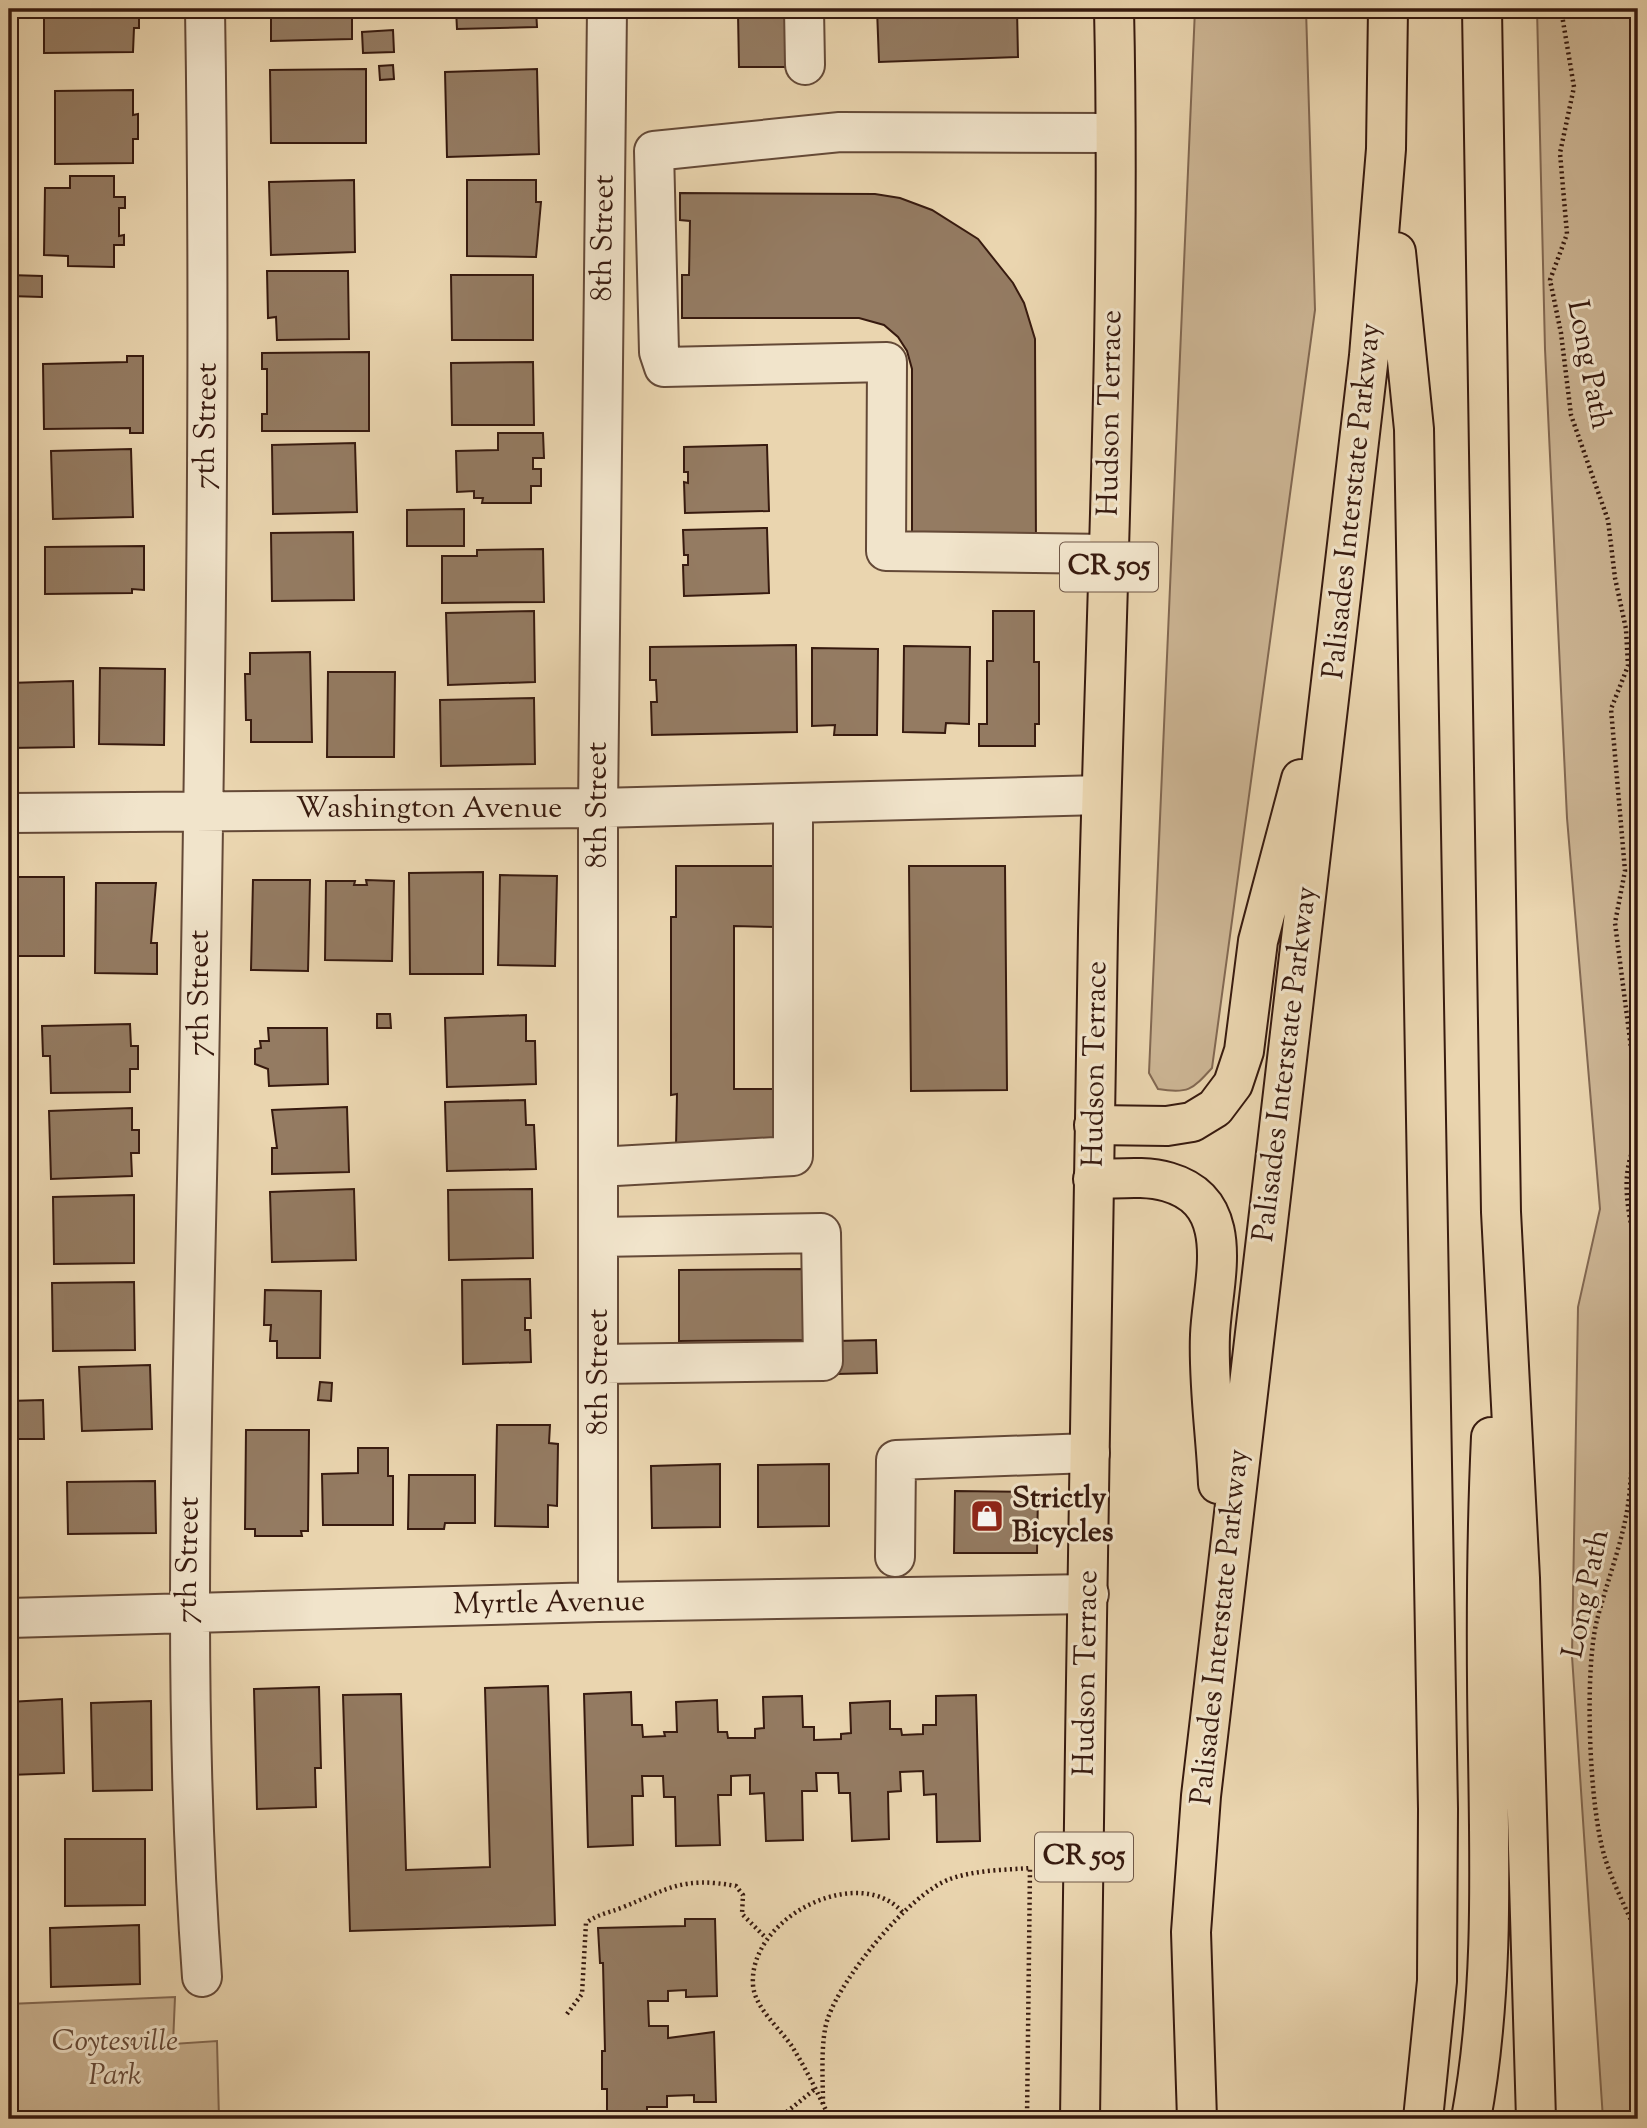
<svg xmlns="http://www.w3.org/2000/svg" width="1647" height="2128" font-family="'Sorts Mill Goudy',serif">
	<rect width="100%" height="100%" fill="#ead5af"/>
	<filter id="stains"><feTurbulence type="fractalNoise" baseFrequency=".00286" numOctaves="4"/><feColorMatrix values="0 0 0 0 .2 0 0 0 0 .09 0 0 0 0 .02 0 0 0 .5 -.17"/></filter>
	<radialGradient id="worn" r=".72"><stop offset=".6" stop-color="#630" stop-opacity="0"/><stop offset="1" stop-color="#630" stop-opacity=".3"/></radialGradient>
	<!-- green -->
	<path fill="#ccb594" stroke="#826852" stroke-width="2" d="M1195,9H1306L1315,310L1212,1068C1192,1090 1188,1094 1158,1089L1149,1073Z
		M1537,9H1638V2119H1603L1572,1656L1578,1307L1600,1209L1567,818L1545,349Z
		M175,1997L173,2044L217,2041L219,2119H9V2004Z"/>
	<!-- building -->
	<path fill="#947b62" stroke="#371a0f" stroke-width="2" d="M44,9H139V28H134L133,52L44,53Z
		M271,9H352V39L271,41Z
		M456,9H536L537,27L457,29Z
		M676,9H792L793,67H739L738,14L677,15Z
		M877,9H1017L1018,57L879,62Z
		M393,30L394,52L363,53L362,32Z
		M393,65L394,79L380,80L379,66Z
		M366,69V143H271L270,70Z
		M537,69L539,154L447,157L445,72Z
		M133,90V115L138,114V139H133V163L55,164V91Z
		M70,176H114V197H125V208H119V236L124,235V245H114V267L68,266V256L44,255L45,188H70Z
		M354,180L355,252L271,255L269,182Z
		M467,180H536V202H541L536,257L467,256Z
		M680,193L875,194L900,198L932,210L978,239L1013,283L1024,303L1035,339L1036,549H912V369L907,351L898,337L884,325L859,318H682V275H689L690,221L680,220Z
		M267,271H348L349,339L277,340L276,317L268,318Z
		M9,275L42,276V297L9,296Z
		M451,275H533V340H452Z
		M369,352V431H262V414H267V369H262V353Z
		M127,356H143V433H130V428L44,429L43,364L127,362Z
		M533,362L534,425H452L451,363Z
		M498,433H543L544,458H533V469H541V486H531V503H482L483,498H474V491L457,492L456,451L498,450Z
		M355,443L357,512L273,514L272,445Z
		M767,445L769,511L685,513L684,482L688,483V472H684V447Z
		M131,449L133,517L53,519L51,451Z
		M464,509V546H407V510Z
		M767,528L769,593L684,596L683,565H688V555H684L683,530Z
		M353,532L354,600L272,601L271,533Z
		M144,546V590L132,589V593L45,594V547Z
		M543,549L544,602L442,603V556H477V550Z
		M534,611L535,682L448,685L446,613Z
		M993,611H1034V662H1039V724H1035V746H979V724H987V661H993Z
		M796,645L797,732L652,735L651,702H657L656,680H650V647Z
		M904,646L970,647L969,724L946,723L945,733L903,732Z
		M812,648L878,649L877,735H834L835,725L812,726Z
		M310,652L312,742H251V720H246L245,674H250V653Z
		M100,668L165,669L164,745L99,744Z
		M328,672H395L394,757H327Z
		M73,681L74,747L9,748V683Z
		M534,698L535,764L441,766L440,700Z
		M676,866H777L776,927L734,926V1089H776V1148L676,1147L677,1094L671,1095V917H676Z
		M909,866H1005L1007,1090L911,1091Z
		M483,872V974H410L409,873Z
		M500,875L557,876L555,966L498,965Z
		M15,877H64V956H14Z
		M253,880H310L308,971L251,970Z
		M366,880L394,881L392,961L325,960L326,881H355L354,885H367Z
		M96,883H156L151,943H157V974L95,973Z
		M377,1014H390L391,1028H377Z
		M526,1015V1041H535L536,1084L447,1087L445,1018Z
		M130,1024L131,1046H138V1069H130V1092L51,1093L50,1056H43L42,1026Z
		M268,1028H327L328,1084L269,1086L268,1069L255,1064V1049L261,1048L260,1041H269Z
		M525,1100L526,1125H534L536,1169L447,1171L445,1102Z
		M347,1107L349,1172L272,1174V1148H277L272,1110Z
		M132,1108V1130H139V1153H131L132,1176L51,1179L49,1111Z
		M354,1189L356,1260L272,1262L270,1192Z
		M532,1189L533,1258L449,1260L448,1190Z
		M134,1195V1263L54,1264L53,1197Z
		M808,1269L809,1340L679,1341V1270Z
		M530,1279L531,1318H525V1330H530L531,1362L463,1364L462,1280Z
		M134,1282L135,1350L53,1351L52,1283Z
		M265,1290L321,1291L320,1358H277V1341H270L271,1325H264Z
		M876,1340L877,1373L837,1374L836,1341Z
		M150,1365L152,1429L82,1431L79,1367Z
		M320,1382L332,1383L331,1401L318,1400Z
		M43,1400L44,1439H9V1401Z
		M497,1425H550L549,1443L558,1444L557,1506L548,1505V1527L495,1526Z
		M246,1430H309L308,1531H301L302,1536H255V1529H245Z
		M358,1448H388V1476H393V1525H323L322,1474L358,1473Z
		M720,1464V1527L652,1528L651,1466Z
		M829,1464V1526L758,1527V1465Z
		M409,1475H475V1523H445L444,1529H408Z
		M155,1481L156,1533L68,1534L67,1482Z
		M955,1491L1038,1492L1037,1553H954Z
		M548,1686L555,1925L350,1931L343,1695L401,1694L406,1870L490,1867L485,1688Z
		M319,1687L321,1768H315L316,1807L257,1809L254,1689Z
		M631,1692L632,1725H642L643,1737L665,1736L664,1732H677L676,1702L717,1700L718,1732H727L728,1738H755V1729L764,1728L763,1697L802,1696L803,1727H814V1740L841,1739V1734L851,1733L850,1703L890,1701V1729H901L902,1735L923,1734V1725H936V1696L976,1695L980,1841L937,1842L936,1794L924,1795L923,1771L900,1772L901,1791L888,1792L889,1839L852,1841L850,1793H839L838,1773H816L817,1791H802L803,1840L766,1841L764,1793L750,1794V1775L731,1776V1795H718L720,1845L676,1846L675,1797H664L663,1776H642L643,1796H632L633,1845L588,1847L584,1694Z
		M62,1699L64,1773L9,1775V1702Z
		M151,1701L152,1790L93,1791L91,1703Z
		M65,1839H145V1905L65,1906Z
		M685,1919H715L717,1996L686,1997V1990L668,1991V2001H648L649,2026H668V2038L714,2032L716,2102H694V2095L667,2096V2107H647V2119H607V2089H602V2051H605L603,1963H600L598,1928L685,1926Z
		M139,1925L140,1984L51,1987L50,1928Z"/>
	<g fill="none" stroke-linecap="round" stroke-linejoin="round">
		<defs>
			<path id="minor" d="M804,9L805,65
				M1109,554L886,551L887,362L664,367L659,352L654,151L840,132L1115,133
				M9,813L598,808L1101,795
				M598,1167L793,1156V803
				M599,1237L821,1233L823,1361L599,1364
				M895,1557L896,1460L1090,1453
				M598,1602V808L607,9
				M9,1618L598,1602L1089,1594
				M202,1977C180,1677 194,1377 199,1077C205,721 211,365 205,9"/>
			<path id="major" d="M1080,2119C1086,1723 1089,1327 1098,931C1105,624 1121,316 1114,9"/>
			<path id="highway" d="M1482,9L1501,1212L1520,1578L1536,2119
				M1396,252L1414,429L1438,1809L1437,1981L1423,2119
				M1094,1125L1167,1126L1192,1122L1215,1108L1233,1084L1244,1051L1258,941L1301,779
				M1093,1179C1117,1179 1145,1175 1168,1182C1240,1203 1212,1282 1210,1335C1208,1384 1216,1435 1218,1484
				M1197,2119L1191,1932L1201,1796L1369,356L1386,149L1388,9
				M1471,2119C1493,1999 1490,1877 1488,1755C1486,1649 1486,1544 1491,1437"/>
		</defs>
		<!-- minor casing -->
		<use href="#minor" stroke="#644937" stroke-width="42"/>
		<!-- major casing -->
		<use href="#major" stroke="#371a0f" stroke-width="42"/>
		<!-- highway casing -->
		<use href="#highway" stroke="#371a0f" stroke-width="42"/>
		<!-- path -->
		<path stroke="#371a0f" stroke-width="4.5" stroke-dasharray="2 3.5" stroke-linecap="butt" d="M1561,9L1574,87L1560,153L1567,234L1550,280L1561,333L1571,415L1608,520L1615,578L1626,629L1628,666L1611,709L1625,871L1615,923L1638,1102
			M1638,1140C1617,1175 1630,1219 1638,1257
			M1638,1296C1632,1359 1636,1423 1630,1487C1627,1532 1608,1577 1597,1620C1584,1671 1589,1808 1605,1858C1613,1884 1627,1910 1638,1936
			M567,2014L582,1994L586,1923C598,1914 608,1913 621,1908C668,1889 682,1876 736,1886L743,1895L742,1914L766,1938
			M823,2104C823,2080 820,2040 828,2018C842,1977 909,1894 950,1879C975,1870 1004,1870 1030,1868L1027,2119
			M778,2119L815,2089
			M830,2119C819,2095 807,2071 793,2048C781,2029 755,2009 753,1985C748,1917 861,1861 904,1914"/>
		<!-- minor -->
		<use href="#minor" stroke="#f1e4cb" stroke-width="38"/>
		<!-- major -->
		<use href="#major" stroke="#ead5af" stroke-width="38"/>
		<!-- highway -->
		<use href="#highway" stroke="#ead5af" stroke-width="38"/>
	</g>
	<!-- icons -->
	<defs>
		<symbol id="shop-square" viewBox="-11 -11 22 22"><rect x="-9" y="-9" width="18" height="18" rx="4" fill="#8f2418" stroke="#f1e4cb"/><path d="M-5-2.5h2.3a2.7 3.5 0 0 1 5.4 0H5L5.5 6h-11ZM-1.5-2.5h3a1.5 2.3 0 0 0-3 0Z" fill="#fff"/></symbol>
	</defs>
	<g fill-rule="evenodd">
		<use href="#shop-square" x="968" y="1497" width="38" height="38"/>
	</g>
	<g text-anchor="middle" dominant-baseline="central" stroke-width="6" stroke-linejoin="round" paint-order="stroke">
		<!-- shield labels -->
		<g fill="#f1e4cb" stroke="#6f5747" stroke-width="2">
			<rect x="1060" y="542.5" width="98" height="49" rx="5"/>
			<rect x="1035" y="1832.5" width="98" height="49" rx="5"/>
		</g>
		<g font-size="28" font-weight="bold" fill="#371a0f">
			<text x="1109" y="567">CR 505</text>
			<text x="1084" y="1857">CR 505</text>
		</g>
		<!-- street labels -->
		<g font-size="30" fill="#371a0f" stroke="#f1e4cb">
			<text transform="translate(604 238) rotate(-89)">8th Street</text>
			<text transform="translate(1588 365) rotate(79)">Long Path</text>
			<text transform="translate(1111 413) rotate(-89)">Hudson Terrace</text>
			<text transform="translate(207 426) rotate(-89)">7th Street</text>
			<text transform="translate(1353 501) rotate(-84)">Palisades Interstate Parkway</text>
			<text transform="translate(598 805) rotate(-90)">8th Street</text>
			<text x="429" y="809">Washington Avenue</text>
			<text transform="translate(200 993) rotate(-90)">7th Street</text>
			<text transform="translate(1096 1064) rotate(-89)">Hudson Terrace</text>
			<text transform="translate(1286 1064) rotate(-83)">Palisades Interstate Parkway</text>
			<text transform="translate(599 1372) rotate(-90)">8th Street</text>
			<text transform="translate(189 1560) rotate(-89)">7th Street</text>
			<text transform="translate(1587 1594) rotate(-78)">Long Path</text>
			<text transform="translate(549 1604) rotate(-1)">Myrtle Avenue</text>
			<text transform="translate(1221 1627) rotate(-84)">Palisades Interstate Parkway</text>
			<text transform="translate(1087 1673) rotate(-89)">Hudson Terrace</text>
		</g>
		<!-- poi labels -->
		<g font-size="30" font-weight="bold" fill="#371a0f" stroke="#f1e4cb" text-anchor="start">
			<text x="1012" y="1499">Strictly<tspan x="1012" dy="34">Bicycles</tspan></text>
		</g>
		<!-- park labels -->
		<g font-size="30" font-style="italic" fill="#644837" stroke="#f1e4cb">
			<text x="115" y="2042">Coytesville<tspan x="115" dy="34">Park</tspan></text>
		</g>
	</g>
	<!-- margin -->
	<rect width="1647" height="2128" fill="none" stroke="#ead5af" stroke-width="35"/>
	<rect x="10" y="10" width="1626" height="2107" fill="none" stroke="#371a0f" stroke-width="3.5"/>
	<rect x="18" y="18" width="1612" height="2093" fill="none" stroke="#371a0f" stroke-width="2"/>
	<rect width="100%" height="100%" filter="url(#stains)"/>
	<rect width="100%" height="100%" fill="url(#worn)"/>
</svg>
